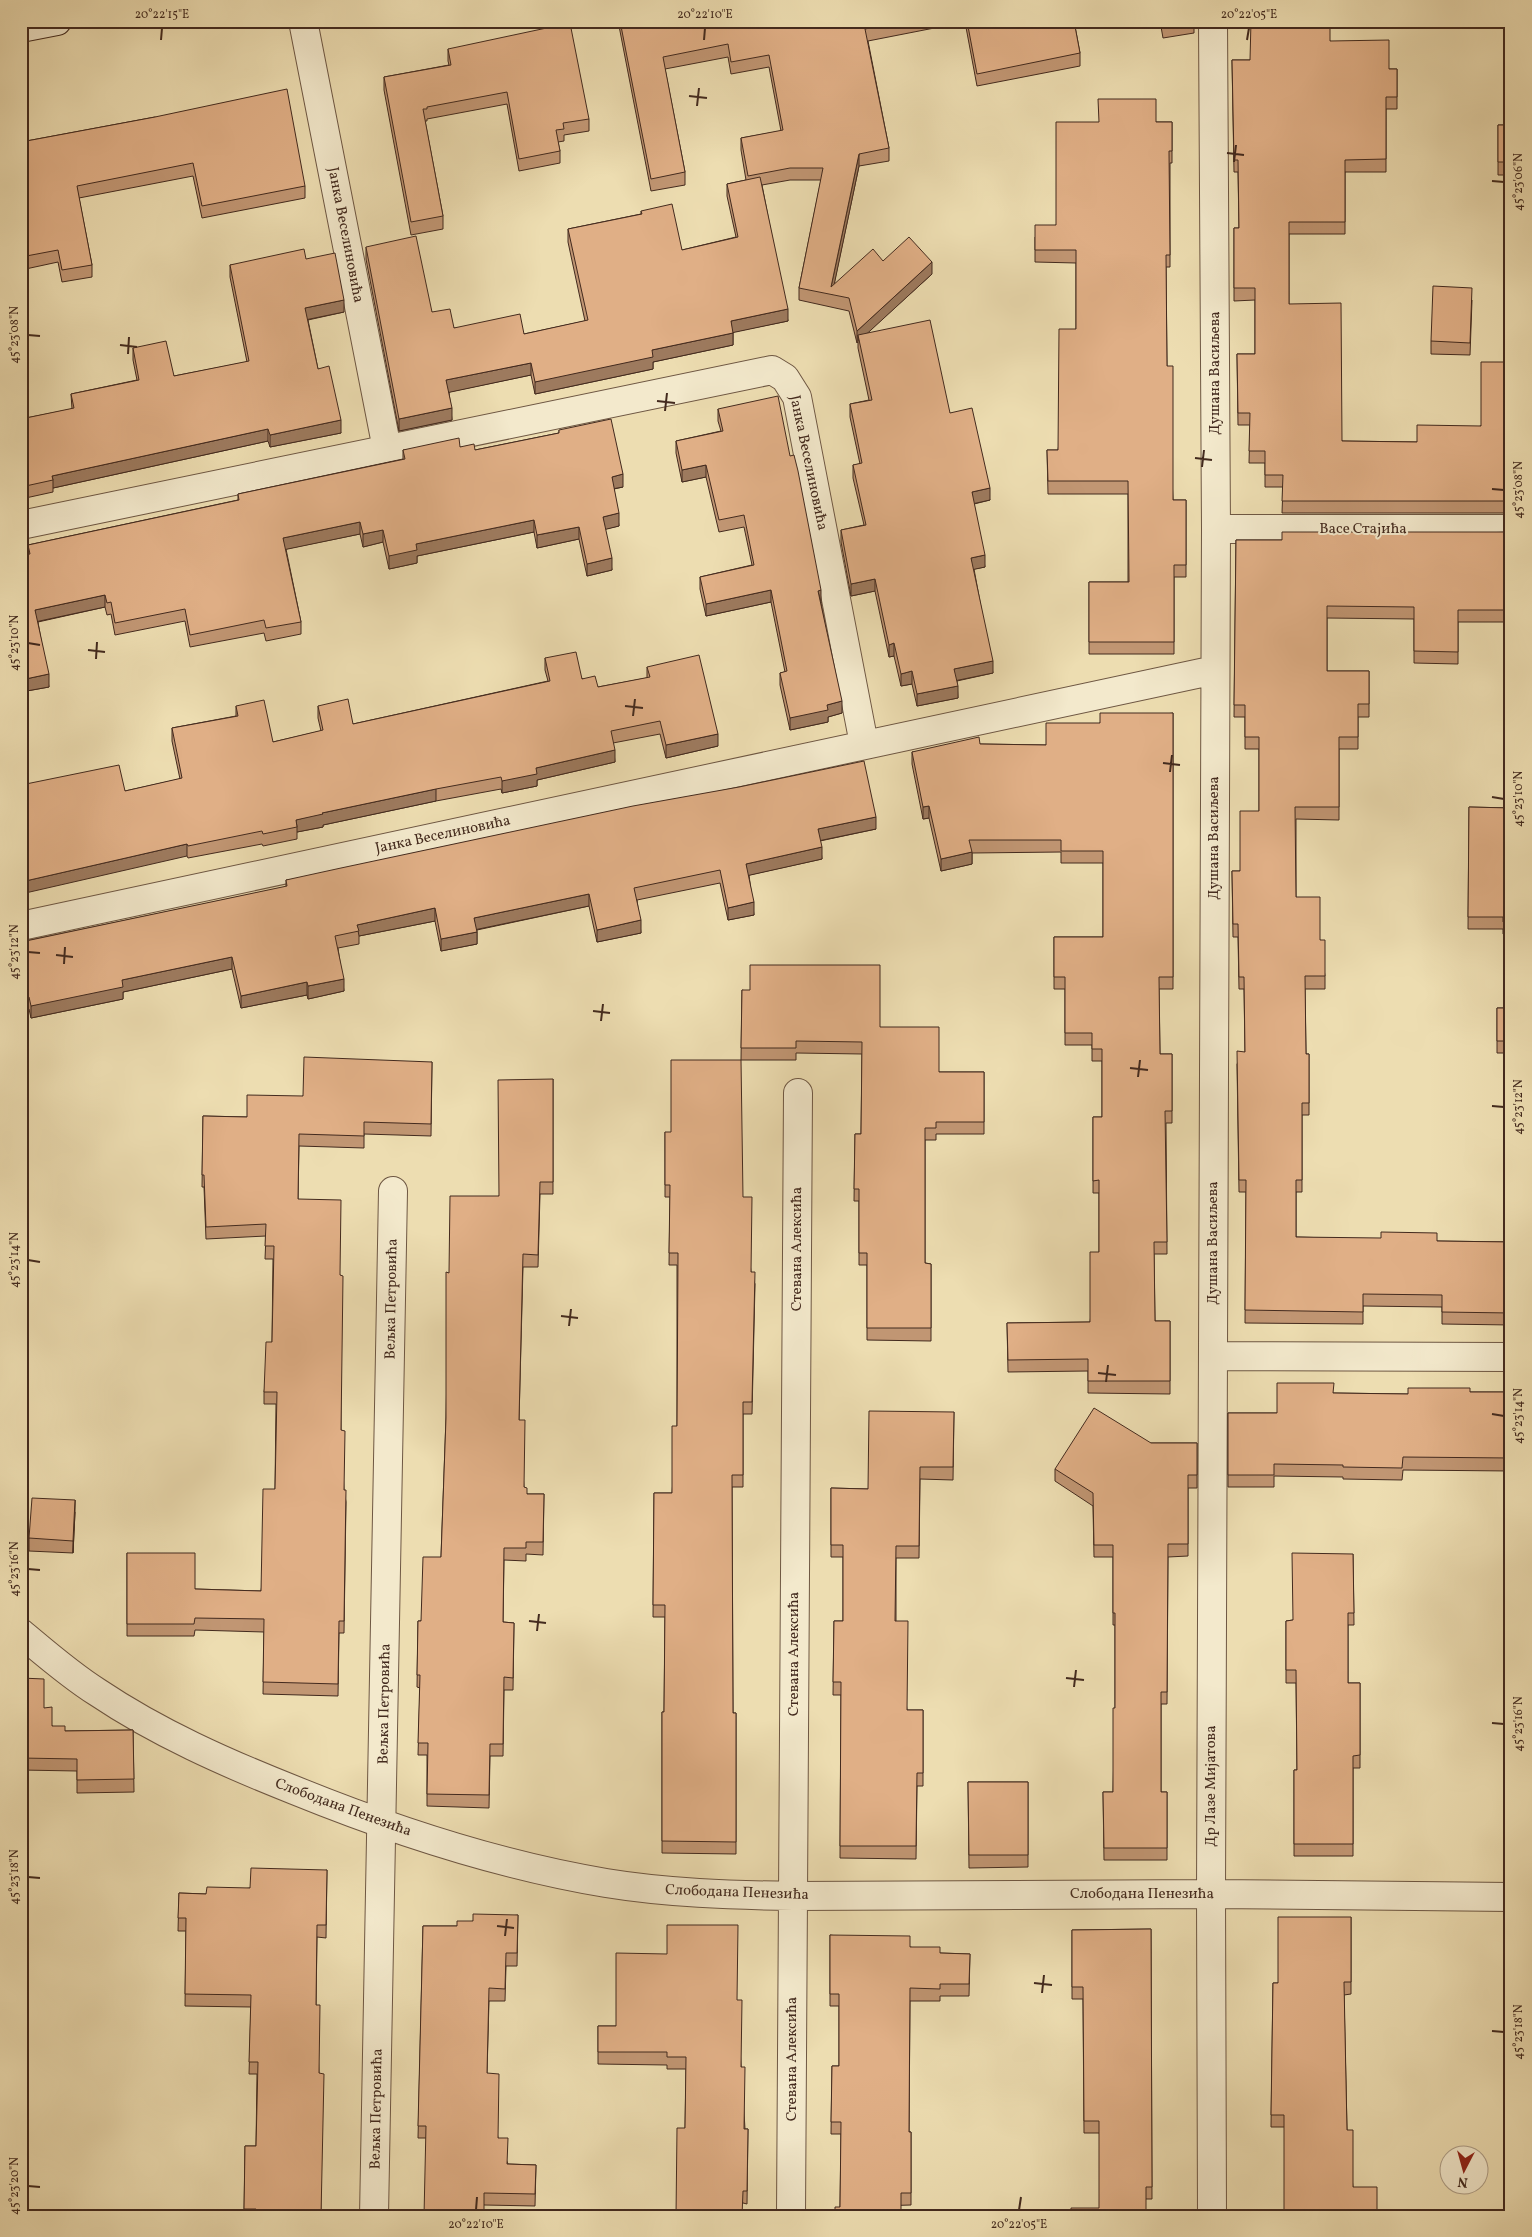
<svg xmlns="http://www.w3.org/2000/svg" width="1532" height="2237" font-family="Vollkorn,serif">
	<rect width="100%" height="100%" fill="#edddb1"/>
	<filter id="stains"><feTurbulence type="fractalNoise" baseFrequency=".004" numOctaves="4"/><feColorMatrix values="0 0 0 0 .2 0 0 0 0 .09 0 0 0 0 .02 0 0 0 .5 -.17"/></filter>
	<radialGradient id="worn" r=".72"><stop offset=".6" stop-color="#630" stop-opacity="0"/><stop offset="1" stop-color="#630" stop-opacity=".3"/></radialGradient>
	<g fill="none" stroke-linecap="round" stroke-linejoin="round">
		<defs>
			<path id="street" d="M303,21L387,449
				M21,525L772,370L785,378L797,397L864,744
				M1216,529H1511
				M21,926L1215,670
				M1213,1356L1511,1357
				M21,1633C45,1653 70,1675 97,1692C158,1733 226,1763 294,1790C395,1831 498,1865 606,1883C667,1893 730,1895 793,1896L1211,1894L1511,1897
				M374,2216L393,1191
				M791,2216L798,1093
				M1212,2216L1211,1894L1216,529L1213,21"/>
			<path id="secondary" d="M21,28L57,21"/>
		</defs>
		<!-- street casing -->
		<use href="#street" stroke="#6e5743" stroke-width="30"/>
		<!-- secondary casing -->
		<use href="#secondary" stroke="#432a1e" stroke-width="30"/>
		<!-- street -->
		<use href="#street" stroke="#f3e9cc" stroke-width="28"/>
		<!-- secondary -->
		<use href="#secondary" stroke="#f3e9cc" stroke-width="28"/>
	</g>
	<!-- wall -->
	<path fill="#c19673" stroke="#432a1e" d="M619,21H1074L1080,53V66L977,86L965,22L868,41L889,148V161L859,166L834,284L883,261L932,274L867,333L950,413L990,500L974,504L985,567L974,569L993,673L957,681L958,698L917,706L912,684L901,686L894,656L889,657L875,591L851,596L841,542V530L864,525L853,478V465L860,464L850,417V404L869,400L858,348V342L857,343L849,311L799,300V288L821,180H790L762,185L788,321L733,332V345L653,362V369L535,394L531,375L449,392L452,420L399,431L366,259V247L432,312L454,328L524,334L585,321L568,242V229L641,214V211L682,250L736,237L727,196V184L746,180L741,150V138L781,131L769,67L731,74L728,57L665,69L685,172V185L651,191L619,26Z
		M1160,21H1194V33L1163,38Z
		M1510,21H1511V50H1510Z
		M1330,41L1389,69H1397V109H1386V172H1345V234H1289V304L1342,441L1417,442L1481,426L1511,362V513H1282L1283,487H1265V463H1249L1250,425H1238L1237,354H1255V300L1234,301V228H1239L1238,172H1234L1232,60H1250Z
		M448,49L589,119V131L564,135V141L558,142L560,151V163L519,171L507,104L427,119V121H425L443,216V229L411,235L384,90V77L449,65L448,61Z
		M155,117L305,186V198L202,218L193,176L79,198L92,265V277L62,282L58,262L21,270V142Z
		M1156,122H1172V163H1170V267H1166L1167,366L1173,500H1186V577H1174V654H1089V582H1128V494H1048L1047,450H1058L1076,329V263L1035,262V237L1056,225Z
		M1498,125H1511V175H1498Z
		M306,259L344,312L308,320L318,369L341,433L270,447L268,441L53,488V492L21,499V419L72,409L71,394L137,380L133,360V348L174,376L247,362L230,277V265Z
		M1472,300L1470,355L1431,354V341Z
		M718,409L821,603L842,713L828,717V722L790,730L780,685V673L785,672L771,602L706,616L700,589V577L752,565L744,527L719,532L706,477L682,482L676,453V441L721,431L718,421Z
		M559,430L623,487L614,489L619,526L605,529L612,570L587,576L579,539L537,548L534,532L417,556V563L389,569L383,542L363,547L360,534L286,549L301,622V634L266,641L264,633L190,647L185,621L115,635L111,614L107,615L105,607L38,622L49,687L21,692V555L28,554V545L238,500V494L403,459V450L460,447L475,450L559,433Z
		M1511,532V622H1458V664L1414,663V619L1327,618V671H1369V717H1358V749H1339V820L1296,819V897L1320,940L1325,976V989H1305L1306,1054H1309V1115H1302V1192H1296V1237L1437,1241L1511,1242V1325L1442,1324V1307L1363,1306V1324L1245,1323L1246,1192H1239L1237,1064L1245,1052L1244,989H1239L1238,937H1233L1232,871H1240L1259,811V749H1245V717H1234L1236,540H1282Z
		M545,658L598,687L647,678V667L718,746L666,758L660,734L613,743L615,762L537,780V786L502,793L501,789L436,801L323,825V827L297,832V839L263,846L262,844L188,858L187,856L125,791L180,779L172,741V728L236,716V706L273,742L321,731L318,718V706L353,724L548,681L545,670Z
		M1510,705H1511V746H1509Z
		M1173,713V989H1159L1160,1054H1172V1123H1166L1167,1254H1154L1155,1321H1170V1394L1088,1393V1371L1008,1372L1007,1323L1090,1322L1099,1252V1193H1093V1117H1102V1061H1092V1045H1065V989H1054V937H1103V863H1061V852L972,853V864L941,871L929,818L923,819L912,764V752L980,744L1046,745L1100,723Z
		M1469,807L1511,808V934H1503V929H1468Z
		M876,829L820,841L822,859L749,875L754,915L728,920L720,883L637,900L641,933L597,942L589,906L477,930V944L441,951L435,921L359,936V944L338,948L344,991L308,999L307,995L241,1008L232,969L123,992V999L31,1018L29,1009L21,1011V942L286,887V880Z
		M742,990L880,1027L939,1072H984V1134H936V1140H925V1263L931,1264V1341L867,1340V1265H859V1201H854L855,1134H861L862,1054L796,1053V1060H741Z
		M1497,1008H1511V1119V1053H1497Z
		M432,1062L431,1136L364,1134V1148L299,1146L298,1199L340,1275L341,1430L344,1490L346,1502L344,1633H339L338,1696L263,1694L264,1632L195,1630L194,1636H127V1553L195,1589L261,1591L275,1489L276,1404H264V1392L272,1342L273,1259H265L266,1236L206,1239L204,1187H202L203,1116L247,1117L303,1096Z
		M553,1079V1194H540L538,1267H523L519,1420L524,1487L527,1494H544L543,1555L526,1554V1561L504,1560L503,1622L514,1623L513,1690H504L503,1756H490L489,1808L427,1806V1755H418L420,1688L417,1687L418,1621H421L441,1557L446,1418L449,1273L499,1196Z
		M665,1132L743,1197L751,1272L755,1284L752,1414H743V1487H732L733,1713H736V1854L662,1853V1712H664L665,1617H653L654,1493H672L677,1426V1265H669L670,1197H665Z
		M21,1213L26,1251V1263L21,1264Z
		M21,1305H24V1341H21Z
		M1470,1392H1511V1471L1403,1470L1402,1480L1343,1479V1477L1274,1476V1487H1228V1413H1277L1333,1393L1408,1394Z
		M954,1412L953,1480L920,1479L919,1558H896V1621L907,1710H923V1786H917L916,1859L840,1858L841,1695H833L834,1621H843V1557H831V1488L868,1489Z
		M1151,1443H1197V1488H1188V1556L1168,1557L1167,1704H1161V1792H1167V1860H1104L1103,1792H1113L1115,1708V1625H1113V1557H1094L1093,1506L1055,1481V1469Z
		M75,1512L73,1553L29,1551V1538Z
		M1353,1554L1354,1625H1348V1683H1360V1768H1353V1856H1294V1770H1297L1296,1683H1286V1621L1293,1620Z
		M21,1678L44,1708L52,1726L65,1731L133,1730L134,1792L77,1793V1771L21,1770Z
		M968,1782H1028V1867L969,1868Z
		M327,1870L326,1938L317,1937L316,2005L319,2073L321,2216H244L245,2146H256L257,2074H249L251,2007L185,2006L186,1931H178L179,1893L206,1894L250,1888Z
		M518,1915L517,1966H506L505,2001H489L487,2073L498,2138L508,2164L536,2165L535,2206L484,2205L426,2138H418L423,1926H457L473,1921Z
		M1351,1917V1994L1344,1995L1347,2130L1353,2187L1377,2216L1284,2127H1271L1273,1983H1278Z
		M1151,1929L1152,2199H1146L1099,2133H1084L1083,1999H1072V1930Z
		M830,1935L910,1947L940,1953L970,1954L969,1996H940V2001H910L909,2132H911V2205L840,2207L841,2134H831L832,2066H839V2006H830Z
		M737,2000L745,2129H748L747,2204L743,2203L685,2128L686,2069H667V2065L598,2064V2026H616Z"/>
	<!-- shaded-wall -->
	<path fill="#9d7a5e" stroke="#432a1e" d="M859,154V166L832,295L831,287Z
		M932,262V274L859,341L858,335V342L857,343V331Z
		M344,300V312L305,320V308Z
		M788,309V321L731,333V321Z
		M733,333V345L653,362V369L535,394V382L652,350Z
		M531,363V375L446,393V380Z
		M452,408V420L399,431V419Z
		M341,420V433L270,447V435Z
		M268,429V441L53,488V480L52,476Z
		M706,465V477L682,482V470Z
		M623,474V487L612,489V477Z
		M990,488V500L972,504V492Z
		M619,513V526L603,530V517Z
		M534,520V532L417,556V563L389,569V556L416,544Z
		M360,522V534L283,550V538Z
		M579,527V539L537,548V535Z
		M383,530V542L363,547V534Z
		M985,555V567L971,570V558Z
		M612,558V570L587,576V564Z
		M875,579V591L851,596V584Z
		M771,590V602L706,616V604Z
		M821,590V603L818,591Z
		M105,595V607L35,622V610Z
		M894,643V656L889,657V645Z
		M993,661V673L954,681V669Z
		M912,671V684L901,686V674Z
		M49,674V687L21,692V680Z
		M958,686V698L917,706V694Z
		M842,701V713L828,717V722L790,730V718L827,705Z
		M718,734V746L666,758V745Z
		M615,750V762L537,780V786L502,793V781L536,768Z
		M436,789V801L323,825V827L297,832V827L296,820L322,813Z
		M929,806V818L923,819V807Z
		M876,817V829L818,841V829Z
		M187,844V856L21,894V882Z
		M822,847V859L746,876V864Z
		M972,852V864L941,871V859Z
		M589,894V906L474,930V918Z
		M754,902V915L728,920V908Z
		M435,908V921L359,936L357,925Z
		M641,920V933L597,942V930Z
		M477,932V944L441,951V939Z
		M232,957V969L123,992V999L31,1018V1006L122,980Z
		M344,979V991L308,999V986Z
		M307,982V995L241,1008V996Z
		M75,1500V1512L73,1553V1541Z"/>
	<!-- building -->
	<path fill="#e0af86" stroke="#432a1e" d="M620,21H906L865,29L889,148L859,154L831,287L873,249L883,261L909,237L932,262L857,331L849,298L799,288L823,168H790L748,176L741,138L783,130L769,55L731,62L728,44L663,57L685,172L651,179Z
		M967,21H1074L1080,53L977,74Z
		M1162,21H1189L1163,26Z
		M1251,21H1330V41L1389,40V69H1397V97H1386V159L1345,160V222H1289V304L1341,303L1342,441L1417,442V425L1481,426V362H1511V501H1282L1283,475H1265V451H1249L1250,413H1238L1237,354H1255V288H1234V228H1239L1238,160H1234L1232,60H1250Z
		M1510,21H1511V38H1510Z
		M570,23L589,119L563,123L564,129L556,130L560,151L519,159L507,92L427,107V109H423L443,216L411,222L384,77L451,65L448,49Z
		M287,89L305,186L202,206L193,163L77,186L92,265L62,270L58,250L21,257V142L155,117Z
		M1098,99H1156V122H1172V151H1169L1170,255H1166L1167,366H1173V500H1186V565H1174V642H1089V582H1129L1128,481H1048L1047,450H1058L1059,329H1076V250H1035V225H1056V122H1099Z
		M1498,125H1511V162H1498Z
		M760,177L788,309L731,321L733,333L652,350L653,357L535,382L531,363L446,380L452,408L399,419L366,247L416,236L432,312L450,309L454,328L520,314L524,334L588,320L568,229L642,214L641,211L672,204L682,250L738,237L727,184Z
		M304,249L306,259L335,253L344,300L305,308L318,369L329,366L341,420L270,435L268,429L52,476L53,480L21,487V419L74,408L71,394L139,380L133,348L166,341L174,376L249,361L230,265Z
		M1433,286L1472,288L1470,343L1431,341Z
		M930,320L950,413L972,408L990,488L972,492L985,555L971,558L993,661L954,669L958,686L917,694L912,671L901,674L894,643L889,645L875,579L851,584L841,530L866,525L853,465L862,463L850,404L872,400L858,335Z
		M778,396L790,456L794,455L798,471L821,590L818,591L842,701L827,705L828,710L790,718L780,673L787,671L771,590L706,604L700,577L754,565L744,515L719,520L706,465L682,470L676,441L723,431L718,409Z
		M611,419L623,474L612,477L619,513L603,517L612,558L587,564L579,527L537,535L534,520L416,544L417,550L389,556L383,530L363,534L360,522L283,538L301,622L266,628L264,620L190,635L185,609L115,623L111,602L107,603L105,595L35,610L49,674L21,680V555L30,554L28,545L239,500L238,494L405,459L403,450L459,438L460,447L474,444L475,450L559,433V430Z
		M1282,532H1511V610H1458V652L1414,651V607L1327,606V671H1369V704H1358V737H1339V807H1295L1296,897H1320V940H1325V976H1305L1306,1054H1309V1103H1302V1180H1296V1237L1381,1238V1232L1437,1233V1241L1511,1242V1313L1442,1312V1295L1363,1294V1312L1245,1310L1246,1180H1239L1237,1051L1245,1052L1244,977H1239L1238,924H1233L1232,871H1240V811H1259V737H1245V705H1234L1236,540H1282Z
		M576,652L582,679L595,676L598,687L650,677L647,667L699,655L718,734L666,745L660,721L611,731L615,750L536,768L537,774L502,781L501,777L436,789L322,813L323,814L296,820L297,827L263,834L262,831L188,846L187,844L21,882V785L119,765L125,791L182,778L172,728L238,716L236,706L264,700L273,742L323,730L318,706L348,699L353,724L550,681L545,658Z
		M1510,705H1511V734H1509Z
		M1100,713H1173V977H1159L1160,1054H1172V1111H1165L1167,1242H1154L1155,1321H1170V1381H1088V1359L1008,1360L1007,1323L1090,1322V1252H1099V1180L1093,1181V1117H1102V1049H1092V1033H1065V977H1054V937H1103V851H1061V840H969L972,852L941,859L929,806L923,807L912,752L979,737L980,744L1046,745V723H1100Z
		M864,761L876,817L818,829L822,847L746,864L754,902L728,908L720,870L634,888L641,920L597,930L589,894L474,918L477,932L441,939L435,908L357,925L359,931L335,936L344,979L308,986L307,982L241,996L232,957L122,980L123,987L31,1006L29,997L21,999V942L287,886L286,880L341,868L633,806L739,787Z
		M1469,807L1511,808V922H1503V917H1468Z
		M750,965H880V1027H939V1072H984V1122H936V1128H925V1263L931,1264V1328H867V1253H859V1189H854L855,1134H861L862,1042L796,1041V1048H741L742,990H750Z
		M1497,1008H1511V1107V1041H1497Z
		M304,1057L432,1062L431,1124L364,1122V1136L299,1134L298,1199L341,1200L340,1275L343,1276L341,1430L345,1431L344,1490H346L344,1621H339L338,1684L263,1682L264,1619L195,1618L194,1624H127V1553H195V1589L261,1591L263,1489H275L277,1392H264L266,1342H272L274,1246H265L266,1224L206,1227L204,1175H202L203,1116L247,1117V1095L303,1096Z
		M671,1060H741L743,1197H752L751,1272H755L752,1402H743V1475H732L733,1713H736V1842L662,1841V1712H664L665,1605H653L654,1493H672V1426H677L678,1253H669L670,1185H665V1132H671Z
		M553,1079V1182H540L538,1255L523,1254L519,1420H525L524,1487L527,1488V1494H544L543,1542H526V1548H504L503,1622L514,1623L513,1678L504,1677L503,1744H490L489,1795L427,1794L428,1743H418L420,1675H417L418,1621H421L423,1557H441L446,1418V1272L449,1273L450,1196H499L498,1080Z
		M21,1213H23L26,1251H21Z
		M21,1305H24V1330H21Z
		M1277,1383H1334L1333,1393L1408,1394V1388H1470V1392H1511V1458L1403,1457L1402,1468L1343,1467V1465L1274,1464V1475H1228V1413H1277Z
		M1094,1408L1151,1443H1197V1475H1188V1544H1168L1167,1692H1161V1792H1167V1848H1104L1103,1792H1113V1708H1115V1613H1113V1545H1094L1093,1493L1055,1469Z
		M869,1411L954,1412L953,1467H920L919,1546H896L895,1621H908L907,1710H923V1773H917L916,1846H840L841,1682H833L834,1621H843V1545H831V1488L868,1489Z
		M32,1498L75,1500L73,1541L29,1538Z
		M1292,1553L1353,1554L1354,1613H1348V1683H1360V1755L1353,1756V1844H1294V1770H1297L1296,1670H1286V1621L1293,1620Z
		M21,1678L44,1679V1708L52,1707V1726H65V1731L133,1730L134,1779L77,1780V1759L21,1758Z
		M968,1782H1028V1855H969Z
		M251,1868L327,1870L326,1925H317L316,2005H320L319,2073L324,2074L321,2216H256V2209H244L245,2146H256L258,2062H249L251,1995L185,1994L186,1918H178L179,1893L206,1894L207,1887L250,1888Z
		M473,1914L518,1915L517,1953H506L505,1989L489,1988L487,2073L499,2074L498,2138H508L507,2164L536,2165L535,2194L484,2193V2216H424L426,2126H418L423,1926H457V1921H473Z
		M1278,1917H1351V1982H1344L1347,2130H1353V2187H1377V2216H1284V2115H1271L1273,1983H1278Z
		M667,1925H738L737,2000H742L741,2067H745L744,2129H748L747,2191H743L742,2216H676L677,2128H685L686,2057H667V2052H598V2026H616V1953L667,1954Z
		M1151,1929L1152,2187H1146V2216H1071V2208H1099V2121H1084L1083,1987H1072V1930Z
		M830,1935L910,1936V1947H940V1953L970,1954L969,1984H940V1989L910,1988L909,2132H911V2193H901V2216H835V2207H840L841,2122H831L832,2066H839V1994H830Z
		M1509,2206H1511V2216H1509Z"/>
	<!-- ticks -->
	<path fill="none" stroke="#432a1e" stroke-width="2" d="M161,40L162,28M704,40L705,28M1247,40L1249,28M689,96L707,98M697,106L699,88M1227,153L1244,155M1234,162L1236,145M1492,181L1504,182M28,335L40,336M120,345L137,347M128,354L129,337M657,401L675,403M665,411L667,393M1195,458L1212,460M1202,467L1204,450M1492,489L1504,490M28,643L40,645M88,650L105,652M96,659L97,642M625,706L643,708M633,716L635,699M1163,763L1180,765M1170,772L1172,755M1492,797L1504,799M28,952L40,953M56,955L73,957M64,964L65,947M593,1011L610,1013M601,1021L603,1004M1130,1068L1148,1070M1138,1077L1140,1060M1492,1106L1504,1107M28,1260L40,1262M561,1316L578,1318M569,1326L571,1309M1098,1373L1116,1375M1106,1382L1108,1365M1492,1414L1504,1416M28,1569L40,1570M529,1621L546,1623M537,1631L539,1614M1066,1678L1084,1680M1074,1687L1076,1670M1492,1723L1504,1724M28,1877L40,1878M497,1926L514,1928M505,1936L507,1919M1034,1983L1052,1985M1042,1993L1044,1975M1492,2031L1504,2032M28,2186L40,2187M476,2210L477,2197M1019,2210L1021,2197"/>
	<g text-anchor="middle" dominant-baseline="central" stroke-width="4" stroke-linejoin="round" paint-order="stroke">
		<!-- street labels -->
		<g font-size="15" fill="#432a1e" stroke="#f3e9cc">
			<text transform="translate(345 235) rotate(79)">Јанка Веселиновића</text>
			<text transform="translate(1215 373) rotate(-90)">Душана Васиљева</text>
			<text transform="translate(808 463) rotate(78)">Јанка Веселиновића</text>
			<text x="1363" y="529">Васе Стајића</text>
			<text transform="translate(443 835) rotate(-12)">Јанка Веселиновића</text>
			<text transform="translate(1214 838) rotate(-90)">Душана Васиљева</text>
			<text transform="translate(1213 1243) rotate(-90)">Душана Васиљева</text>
			<text transform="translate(797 1249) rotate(-90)">Стевана Алексића</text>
			<text transform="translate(392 1299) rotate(-89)">Вељка Петровића</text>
			<text transform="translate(794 1654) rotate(-90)">Стевана Алексића</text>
			<text transform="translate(385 1704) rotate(-89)">Вељка Петровића</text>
			<text transform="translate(1211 1786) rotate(-90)">Др Лазе Мијатова</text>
			<text transform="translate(343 1808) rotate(20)">Слободана Пенезића</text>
			<text transform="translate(737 1893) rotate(2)">Слободана Пенезића</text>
			<text x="1142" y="1894">Слободана Пенезића</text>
			<text transform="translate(792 2059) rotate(-90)">Стевана Алексића</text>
			<text transform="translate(377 2109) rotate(-89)">Вељка Петровића</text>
		</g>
	</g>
	<!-- margin -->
	<rect width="1532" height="2237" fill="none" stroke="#edddb1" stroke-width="55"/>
	<!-- north arrow -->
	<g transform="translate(1464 2170) rotate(186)"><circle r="24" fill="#f3e9cc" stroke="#ad9d86"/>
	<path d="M0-4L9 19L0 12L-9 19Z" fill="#8f2418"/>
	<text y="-8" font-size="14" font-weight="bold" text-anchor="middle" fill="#432a1e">N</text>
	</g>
	<rect x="28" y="28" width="1476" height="2182" fill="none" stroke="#432a1e" stroke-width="2"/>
	<g font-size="12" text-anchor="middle" fill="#432a1e">
		<text x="162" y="18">20°22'15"E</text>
		<text x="705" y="18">20°22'10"E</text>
		<text x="1249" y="18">20°22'05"E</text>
		<text transform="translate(1518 182) rotate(-90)" y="4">45°23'06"N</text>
		<text transform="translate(14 335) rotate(-90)" y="4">45°23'08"N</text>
		<text transform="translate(1518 490) rotate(-90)" y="4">45°23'08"N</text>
		<text transform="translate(14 643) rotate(-90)" y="4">45°23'10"N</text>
		<text transform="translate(1518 799) rotate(-90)" y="4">45°23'10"N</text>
		<text transform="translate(14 952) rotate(-90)" y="4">45°23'12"N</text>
		<text transform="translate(1518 1107) rotate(-90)" y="4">45°23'12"N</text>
		<text transform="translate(14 1260) rotate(-90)" y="4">45°23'14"N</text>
		<text transform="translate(1518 1416) rotate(-90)" y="4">45°23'14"N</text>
		<text transform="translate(14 1569) rotate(-90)" y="4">45°23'16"N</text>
		<text transform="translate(1518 1724) rotate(-90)" y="4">45°23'16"N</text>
		<text transform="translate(14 1877) rotate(-90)" y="4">45°23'18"N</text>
		<text transform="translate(1518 2032) rotate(-90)" y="4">45°23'18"N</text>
		<text transform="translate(14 2186) rotate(-90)" y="4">45°23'20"N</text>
		<text x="476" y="2228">20°22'10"E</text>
		<text x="1019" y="2228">20°22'05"E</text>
	</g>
	<rect width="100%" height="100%" filter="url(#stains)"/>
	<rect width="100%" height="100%" fill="url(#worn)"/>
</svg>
